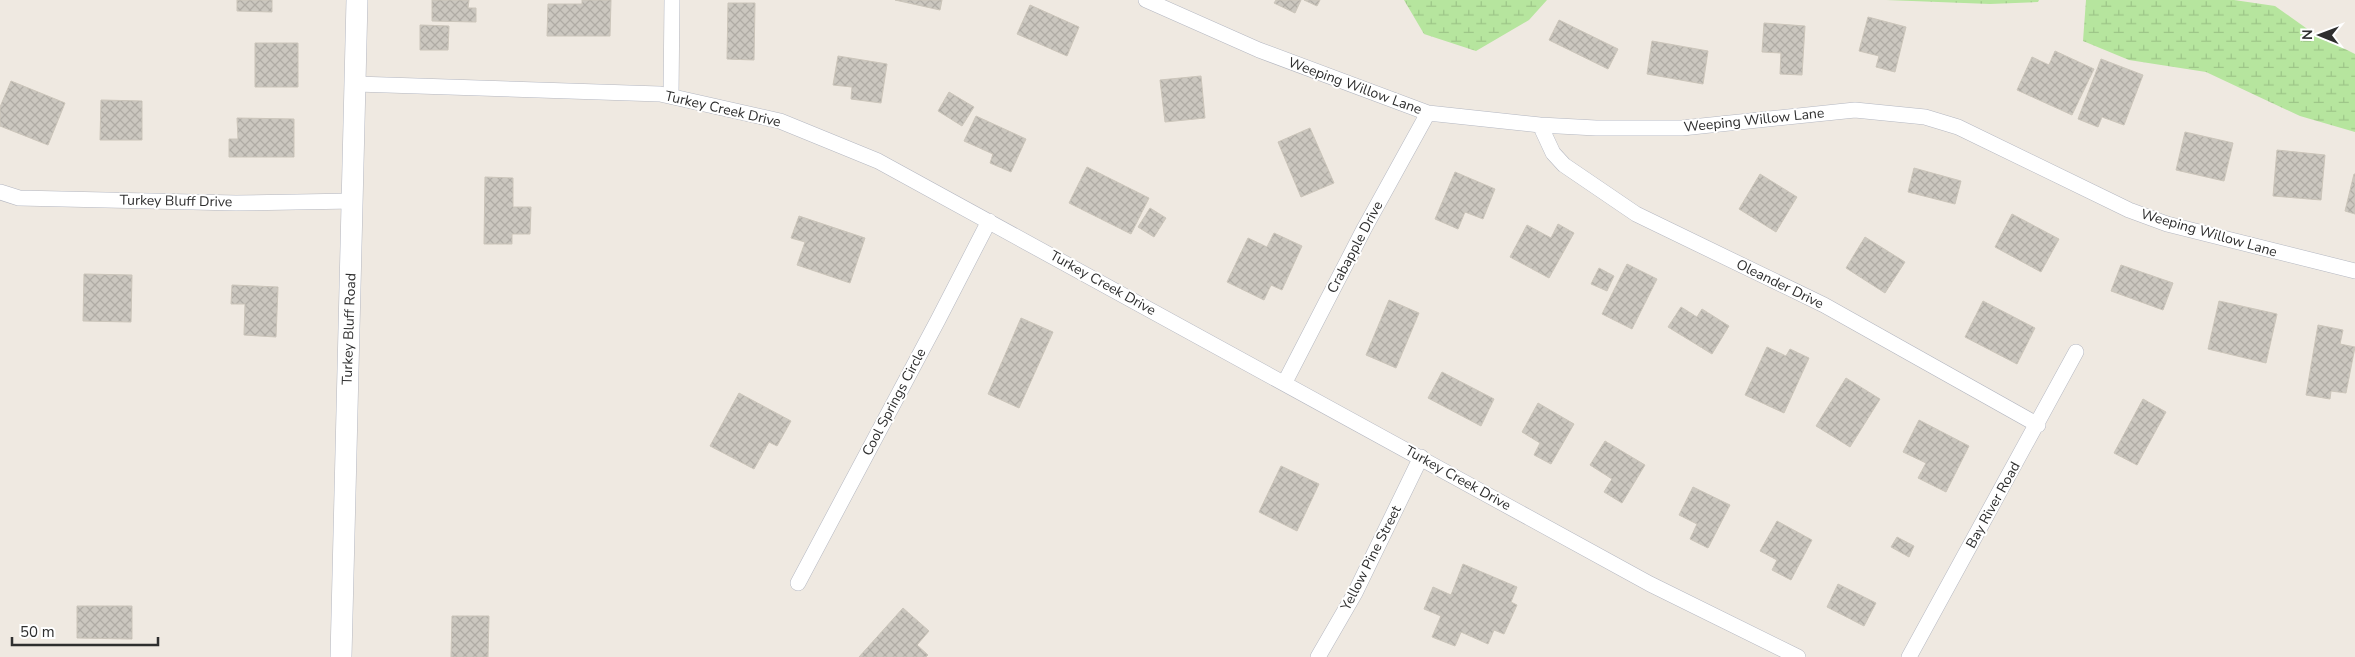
<svg xmlns="http://www.w3.org/2000/svg" width="2355" height="657" font-family="'Nunito Sans',sans-serif">
	<defs>
		<pattern id="wetland-marsh" width="20" height="14" patternUnits="userSpaceOnUse" patternTransform="scale(1.25)"><rect width="20" height="14" fill="#b6e59e"/><path d="M1 5h8M5 5V1M11 12h8M15 12V8" fill="none" stroke="#9dc588"/></pattern>
		<pattern id="building-cross-hatch" width="8" height="8" patternUnits="userSpaceOnUse" patternTransform="scale(1.25)"><rect width="8" height="8" fill="#cbc7bf"/><path d="M0 0l8 8M0 8l8-8" fill="none" stroke="#afaba4"/></pattern>
	</defs>
	<rect width="100%" height="100%" fill="#efe9e1"/>
	<!-- wetland -->
	<path fill="url(#wetland-marsh)" d="M1404,0H1547L1529,20L1476,51L1424,34Z
		M1886,0H2039L2038,2L1990,4Z
		M2086,0H2234L2275,6L2313,33L2355,54V132L2300,116L2206,72L2129,60L2083,41Z"/>
	<!-- building -->
	<path fill="url(#building-cross-hatch)" stroke="#cbc5ba" d="M237,0H272V12L237,11Z
		M432,0H469L468,8H476V22L432,21Z
		M582,0H611L610,36H547L548,4H582Z
		M895,0H942L940,10Z
		M1276,0H1301L1295,13L1274,3Z
		M1304,0H1320L1317,6Z
		M728,3H755L754,60L727,59Z
		M1030,5L1079,27L1067,56L1017,34Z
		M1868,17L1906,27L1895,72L1876,67L1879,56L1859,51Z
		M1559,20L1618,49L1608,69L1549,40Z
		M1764,23L1805,26L1802,75L1780,74L1781,53L1762,52Z
		M420,25L449,26L448,50H420Z
		M1652,41L1708,51L1703,84L1647,74Z
		M255,43H298V87H255Z
		M2055,51L2094,69L2072,115L2017,90L2032,57L2049,65Z
		M838,56L887,64L881,103L851,99L852,87L833,85Z
		M2101,59L2143,75L2124,125L2102,117L2098,127L2078,119Z
		M1201,76L1205,118L1165,122L1160,80Z
		M11,81L65,103L48,145L0,126V107Z
		M949,92L974,107L962,126L938,111Z
		M101,100L142,101V140H100Z
		M976,116L1026,139L1011,172L990,163L993,154L964,141Z
		M237,118L294,119V157H229V139H238Z
		M1310,128L1334,183L1301,197L1278,142Z
		M2185,132L2233,143L2224,181L2176,170Z
		M2277,150L2325,155L2321,200L2273,196Z
		M1087,167L1149,198L1131,234L1069,203Z
		M1914,168L1961,181L1955,204L1908,192Z
		M1455,172L1495,189L1483,219L1465,212L1458,229L1435,219Z
		M1760,174L1797,197L1776,232L1739,209Z
		M2354,174H2355V214L2345,211Z
		M485,177L513,178V207H531L530,234H512V244H484Z
		M1150,208L1166,218L1154,237L1138,227Z
		M2012,214L2059,239L2041,272L1995,247Z
		M799,216L865,238L850,283L797,265L805,242L791,238Z
		M1558,224L1574,233L1549,278L1510,257L1527,225L1551,238Z
		M1274,233L1302,246L1282,290L1271,285L1264,300L1227,282L1248,238L1267,247Z
		M1865,237L1905,262L1885,293L1846,268Z
		M1627,264L1657,279L1632,329L1602,314Z
		M2121,265L2173,283L2163,310L2111,291Z
		M1599,268L1614,276L1607,291L1591,284Z
		M84,274L132,275L131,322L83,321Z
		M232,285L278,287L276,337L244,335L245,304H231Z
		M1389,300L1419,313L1396,368L1366,355Z
		M1983,301L2035,328L2017,364L1965,337Z
		M2219,301L2277,314L2266,363L2208,349Z
		M1681,307L1697,317L1702,309L1729,326L1712,354L1668,327Z
		M1021,318L1053,332L1019,408L988,394Z
		M2318,325L2343,330L2340,344L2355,347L2346,393L2331,391L2330,399L2306,395Z
		M1767,347L1786,356L1790,349L1809,358L1784,413L1745,395Z
		M1442,372L1494,399L1481,426L1428,398Z
		M1846,378L1880,399L1850,447L1816,426Z
		M739,393L791,421L777,446L769,442L754,469L710,446Z
		M2143,399L2166,412L2137,465L2114,453Z
		M1538,403L1574,424L1551,464L1534,455L1540,443L1522,432Z
		M1919,420L1969,446L1946,492L1918,478L1926,463L1903,452Z
		M1605,441L1645,465L1622,503L1604,492L1612,479L1590,465Z
		M1281,466L1319,484L1297,531L1259,512Z
		M1693,487L1730,505L1708,548L1690,539L1697,524L1679,515Z
		M1777,521L1812,540L1791,580L1772,570L1777,560L1760,551Z
		M1897,537L1914,546L1909,557L1891,547Z
		M1463,564L1517,587L1511,602L1517,605L1504,634L1494,630L1488,644L1461,632L1455,646L1432,637L1441,616L1424,609L1433,587L1451,595Z
		M1838,584L1876,603L1864,626L1827,607Z
		M77,606H132V639L77,638Z
		M903,608L929,631L917,645L928,655L926,657H859Z
		M452,616H489L488,657H451Z"/>
	<g fill="none" stroke-linecap="round" stroke-linejoin="round">
		<defs>
			<path id="street" d="M1146,0L1259,50L1428,113L1540,125L1596,128H1682L1855,110L1925,117L1958,127L2129,210L2167,224L2355,271
				M356,84L660,94L780,121L878,161L1650,584L1798,657
				M671,96L672,0
				M1540,125L1553,153L1564,165L1636,214L1824,305L2038,425
				M0,192L19,198L236,203L353,201
				M1285,382L1364,229L1428,113
				M798,583L938,320L989,221
				M1318,657L1355,593L1421,457
				M1909,657L2076,352"/>
			<path id="secondary" d="M341,657L357,0"/>
		</defs>
		<!-- street casing -->
		<use href="#street" stroke="#b4b7c1" stroke-width="16"/>
		<!-- secondary casing -->
		<use href="#secondary" stroke="#b4b7c1" stroke-width="22"/>
		<!-- street -->
		<use href="#street" stroke="#fff" stroke-width="15"/>
		<!-- secondary -->
		<use href="#secondary" stroke="#fff" stroke-width="21"/>
	</g>
	<g text-anchor="middle" dominant-baseline="central" stroke-width="4" stroke-linejoin="round" paint-order="stroke">
		<!-- street labels -->
		<g font-size="14" fill="#2e2e2e" stroke="#fff">
			<text transform="translate(1355 86) rotate(20)">Weeping Willow Lane</text>
			<text transform="translate(723 109) rotate(13)">Turkey Creek Drive</text>
			<text transform="translate(1754 120) rotate(-6)">Weeping Willow Lane</text>
			<text transform="translate(176 201) rotate(1)">Turkey Bluff Drive</text>
			<text transform="translate(2209 233) rotate(16)">Weeping Willow Lane</text>
			<text transform="translate(1355 247) rotate(-62)">Crabapple Drive</text>
			<text transform="translate(1103 283) rotate(29)">Turkey Creek Drive</text>
			<text transform="translate(1780 284) rotate(26)">Oleander Drive</text>
			<text transform="translate(349 329) rotate(-88)">Turkey Bluff Road</text>
			<text transform="translate(894 402) rotate(-62)">Cool Springs Circle</text>
			<text transform="translate(1458 478) rotate(29)">Turkey Creek Drive</text>
			<text transform="translate(1993 505) rotate(-61)">Bay River Road</text>
			<text transform="translate(1371 558) rotate(-63)">Yellow Pine Street</text>
		</g>
	</g>
	<!-- north arrow -->
	<g transform="translate(2320 35) rotate(271)" stroke="#ffffff" stroke-width="4" paint-order="stroke">
	<path d="M0-4L9 19L0 12L-9 19Z" fill="#2e2e2e"/>
	<text y="-8" font-size="14" font-weight="bold" text-anchor="middle" fill="#2e2e2e">N</text>
	</g>
	<!-- scale -->
	<path d="M12 637v8h146v-8" fill="none" stroke="#2e2e2e" stroke-width="2.5"/>
	<text x="20" y="637" font-size="15" fill="#2e2e2e" stroke="#ffffff" stroke-width="4" paint-order="stroke">50 m</text>
</svg>
